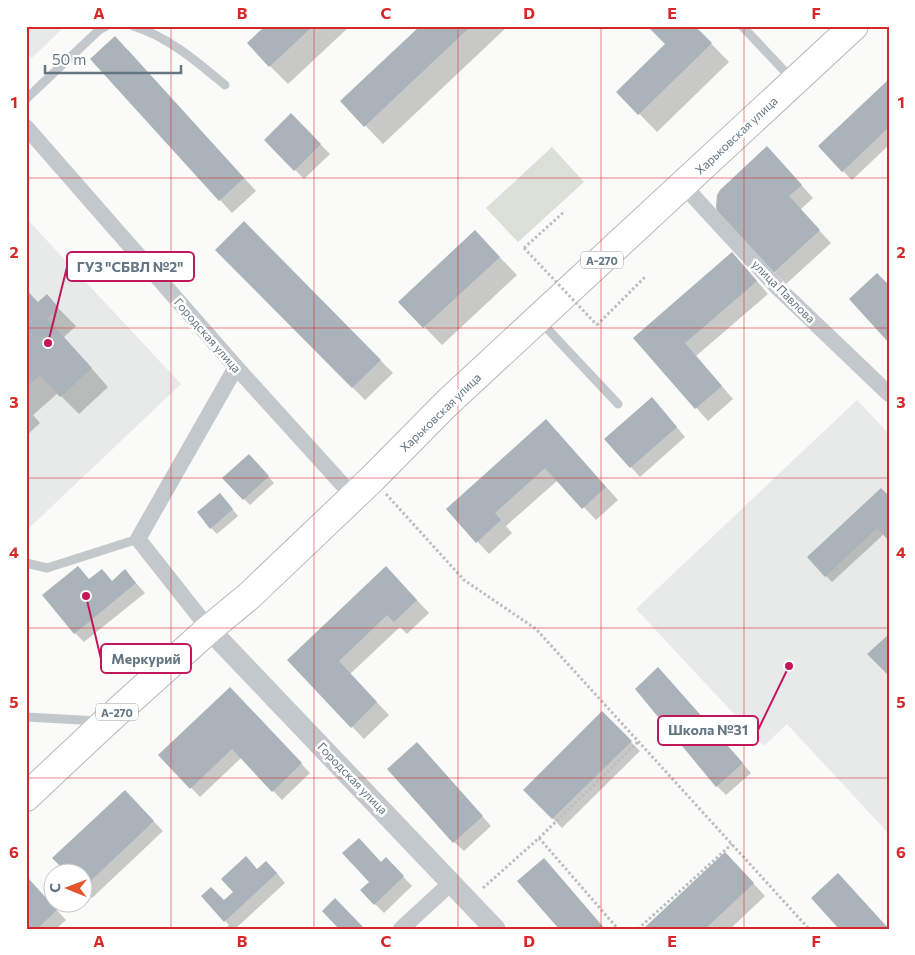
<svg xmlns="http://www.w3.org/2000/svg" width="915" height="955" font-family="Commissioner,sans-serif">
	<rect width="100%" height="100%" fill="#fafaf8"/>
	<!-- built -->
	<path fill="#e8e9e9" d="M26,26H65L32,58L26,53Z
		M26,218L181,384L26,531Z
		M857,400L889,434V834L787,724L764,746L636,609Z"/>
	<!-- green -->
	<path fill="#dadfd7" d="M552,147L584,182L518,242L486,208Z"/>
	<!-- shadow -->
	<path fill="#0003" d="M267,26H350L288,84L270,66Z
		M422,26H508L383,144L342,101Z
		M694,26L729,62L657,132L618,92L666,45Z
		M128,50L256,191L232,213L92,59Z
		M889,85V145L852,180L843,171Z
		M291,115L330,154L304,179L266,140Z
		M779,160L813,198L800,210L831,243L786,284L774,272Z
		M244,223L393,373L365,400L217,250Z
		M475,232L517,275L442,345L400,302Z
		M744,266L768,294L696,356L733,399L708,421L635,338Z
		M26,289L38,303L46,296L76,326L64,337L108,387L79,414L58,393L33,415L40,423L26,436Z
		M661,408L685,437L640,477L606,439Z
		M558,433L618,500L596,520L558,480L506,526L512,533L489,554L447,509Z
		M255,462L274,483L250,505L224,478Z
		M881,489L884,534L832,582L808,557Z
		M226,501L238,516L217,534L211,528Z
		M125,571L145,593L84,642L75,633L90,580L112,582Z
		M398,580L429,613L407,634L400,627L350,674L389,715L364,739L288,660Z
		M667,678L751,773L726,795L717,786Z
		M239,698L310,773L282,800L241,758L200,797L160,755Z
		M602,713L640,751L562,828L525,790Z
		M426,753L491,826L464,851L454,842Z
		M134,801L163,831L92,898L82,889V872H67L54,858Z
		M737,866L765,896L730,929H645Z
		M395,868L412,886L384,913L362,891L371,882Z
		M258,870L276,872L285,883L235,929H225L229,925L203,896L224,902Z
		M38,890L66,920L56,929H26Z"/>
	<!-- building -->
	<path fill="#aab3b9" d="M265,26H313L269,67L247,43Z
		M420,26H471L364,127L340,101Z
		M647,26H695L712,43L638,115L616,92L665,44Z
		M115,36L244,178L219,201L90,59Z
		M887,81L889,83V127L842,172L818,146Z
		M291,113L321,144L294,171L264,140Z
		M767,146L802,185L789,196L820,230L773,273L718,213L716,207L717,195L720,190Z
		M244,221L381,360L352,388L215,250Z
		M475,230L500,257L423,328L398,302Z
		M732,252L757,281L685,343L722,386L695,409L633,338Z
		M877,273L889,285V343L849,299Z
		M26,290L38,302L47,294L59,308L47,319L92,368L60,397L40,375L26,387Z
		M652,397L677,427L630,468L604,439Z
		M546,419L606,487L582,509L545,468L495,513L501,520L476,543L446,509Z
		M249,454L269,476L243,500L222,478Z
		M881,488L889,496V541L877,528L825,577L807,557Z
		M220,493L233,509L210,529L197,512Z
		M78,566L89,579L102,569L112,581L125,569L136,583L74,634L42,595Z
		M386,566L417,600L394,622L387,615L339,661L377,702L351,728L287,660Z
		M889,634V676L867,654Z
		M658,667L743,763L716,787L635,689Z
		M230,687L302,763L272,792L232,749L190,789L158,755Z
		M602,711L632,741L552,819L523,790Z
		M417,742L483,816L453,843L387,769Z
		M125,790L154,821L82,889V872H66L52,858Z
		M359,838L381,862L386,857L404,876L374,905L360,890L369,882L342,853Z
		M725,852L754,883L705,929H643Z
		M246,856L257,869L266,861L277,873L224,922L201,896L211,887L224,900L233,892L221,879Z
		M544,858L605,929H559L517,881Z
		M838,873L889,929H839L811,898Z
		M29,879L57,910L37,929H26V881Z
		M335,898L364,928L363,929H339L322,911Z"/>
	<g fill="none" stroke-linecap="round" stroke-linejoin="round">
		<defs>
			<path id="trunk" d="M26,797L107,721L209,629L249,596L372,479L446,404L854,26"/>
		</defs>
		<!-- trunk casing -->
		<use href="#trunk" stroke="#b4b9bd" stroke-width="30"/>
		<!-- path -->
		<path stroke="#bbbfc2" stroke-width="3" stroke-dasharray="2.5 2.5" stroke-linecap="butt" d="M524,248L565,211
			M597,325L646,276
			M386,494L464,580L536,629L809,929
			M539,838L618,929
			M483,888L539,838L639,741
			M638,929L732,844"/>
		<!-- service -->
		<path stroke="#c3c8cc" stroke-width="9" d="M133,26C169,37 197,62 225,85
			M742,26L792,79
			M26,99L99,30L106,26
			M540,321L618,404
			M26,563L47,568L138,539
			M26,717L99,721"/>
		<!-- minor -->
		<path stroke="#c3c8cc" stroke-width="16" d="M26,127L236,367L353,496
			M683,185L777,287L889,394
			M209,629L138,539L236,367
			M401,929L452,882"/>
		<!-- tertiary -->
		<path stroke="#c3c8cc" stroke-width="21" d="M209,629L495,929"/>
		<!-- trunk -->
		<use href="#trunk" stroke="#fff" stroke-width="28"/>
		<!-- path-bridge -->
		<path stroke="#bbbfc2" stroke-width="3" stroke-dasharray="2.5 2.5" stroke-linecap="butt" d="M524,248L597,325"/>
	</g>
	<!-- grid -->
	<path fill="none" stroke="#d62828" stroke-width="1" stroke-opacity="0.55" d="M171,26V929M314,26V929M458,26V929M601,26V929M744,26V929M26,178H889M26,328H889M26,478H889M26,628H889M26,778H889"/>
	<g text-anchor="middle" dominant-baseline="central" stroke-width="5" stroke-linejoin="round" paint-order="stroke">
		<!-- shield labels -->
		<g fill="#fff" stroke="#939fa8" stroke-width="1">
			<rect x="581" y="251.5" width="42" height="17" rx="4"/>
			<rect x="96" y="703.5" width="42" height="17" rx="4"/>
		</g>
		<g font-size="11" font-weight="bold" fill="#657683">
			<text x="602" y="260">А-270</text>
			<text x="117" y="712">А-270</text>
		</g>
		<!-- street labels -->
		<g font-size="12" fill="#657683" stroke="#fff">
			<text transform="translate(736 135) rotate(-43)">Харьковская улица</text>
			<text transform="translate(784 291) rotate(45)">улица Павлова</text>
			<text transform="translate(208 335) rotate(49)">Городская улица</text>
			<text transform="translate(440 412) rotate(-44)">Харьковская улица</text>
			<text transform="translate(353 778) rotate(46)">Городская улица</text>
		</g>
	</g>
	<!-- callouts -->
	<path fill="none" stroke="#c2185b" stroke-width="2" d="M48 343L67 267M86 596L101 659M789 666L758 730"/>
	<g fill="#c2185b" stroke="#fff" stroke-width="2">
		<circle cx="48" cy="343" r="5"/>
		<circle cx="86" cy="596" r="5"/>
		<circle cx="789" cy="666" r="5"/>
	</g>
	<g fill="#fff" stroke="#c2185b" stroke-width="2">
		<rect x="67" y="252" width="127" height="29" rx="5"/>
		<rect x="101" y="644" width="90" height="29" rx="5"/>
		<rect x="658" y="716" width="100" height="29" rx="5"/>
	</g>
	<g font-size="14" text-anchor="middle" font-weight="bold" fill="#657683">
		<text x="130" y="272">ГУЗ "СБВЛ №2"</text>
		<text x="146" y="664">Меркурий</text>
		<text x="708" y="735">Школа №31</text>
	</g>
	<!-- border -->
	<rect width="915" height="955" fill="none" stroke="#ffffff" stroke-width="55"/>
	<!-- north arrow -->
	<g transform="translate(68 888) rotate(271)"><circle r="24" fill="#ffffff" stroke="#c1c8cd"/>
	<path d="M0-4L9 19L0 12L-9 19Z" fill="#e4572e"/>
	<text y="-8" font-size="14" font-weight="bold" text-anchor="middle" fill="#657683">С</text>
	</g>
	<!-- scale -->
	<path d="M45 65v8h136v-8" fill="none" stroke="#657683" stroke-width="2.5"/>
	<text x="52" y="65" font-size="15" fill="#657683" stroke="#ffffff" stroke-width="4" paint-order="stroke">50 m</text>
	<rect x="28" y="28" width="860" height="900" fill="none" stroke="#d62828" stroke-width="2"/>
	<g font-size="16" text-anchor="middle" font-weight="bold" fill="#d62828">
		<text x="99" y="19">A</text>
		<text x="242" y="19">B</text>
		<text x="386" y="19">C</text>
		<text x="529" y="19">D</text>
		<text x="672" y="19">E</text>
		<text x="816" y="19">F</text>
		<text x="14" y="108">1</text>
		<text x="901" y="108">1</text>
		<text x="14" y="258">2</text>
		<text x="901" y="258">2</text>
		<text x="14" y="408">3</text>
		<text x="901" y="408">3</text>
		<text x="14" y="558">4</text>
		<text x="901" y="558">4</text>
		<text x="14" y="708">5</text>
		<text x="901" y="708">5</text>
		<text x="14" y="858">6</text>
		<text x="901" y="858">6</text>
		<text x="99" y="947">A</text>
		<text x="242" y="947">B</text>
		<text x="386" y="947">C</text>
		<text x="529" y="947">D</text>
		<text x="672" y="947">E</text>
		<text x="816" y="947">F</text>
	</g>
</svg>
